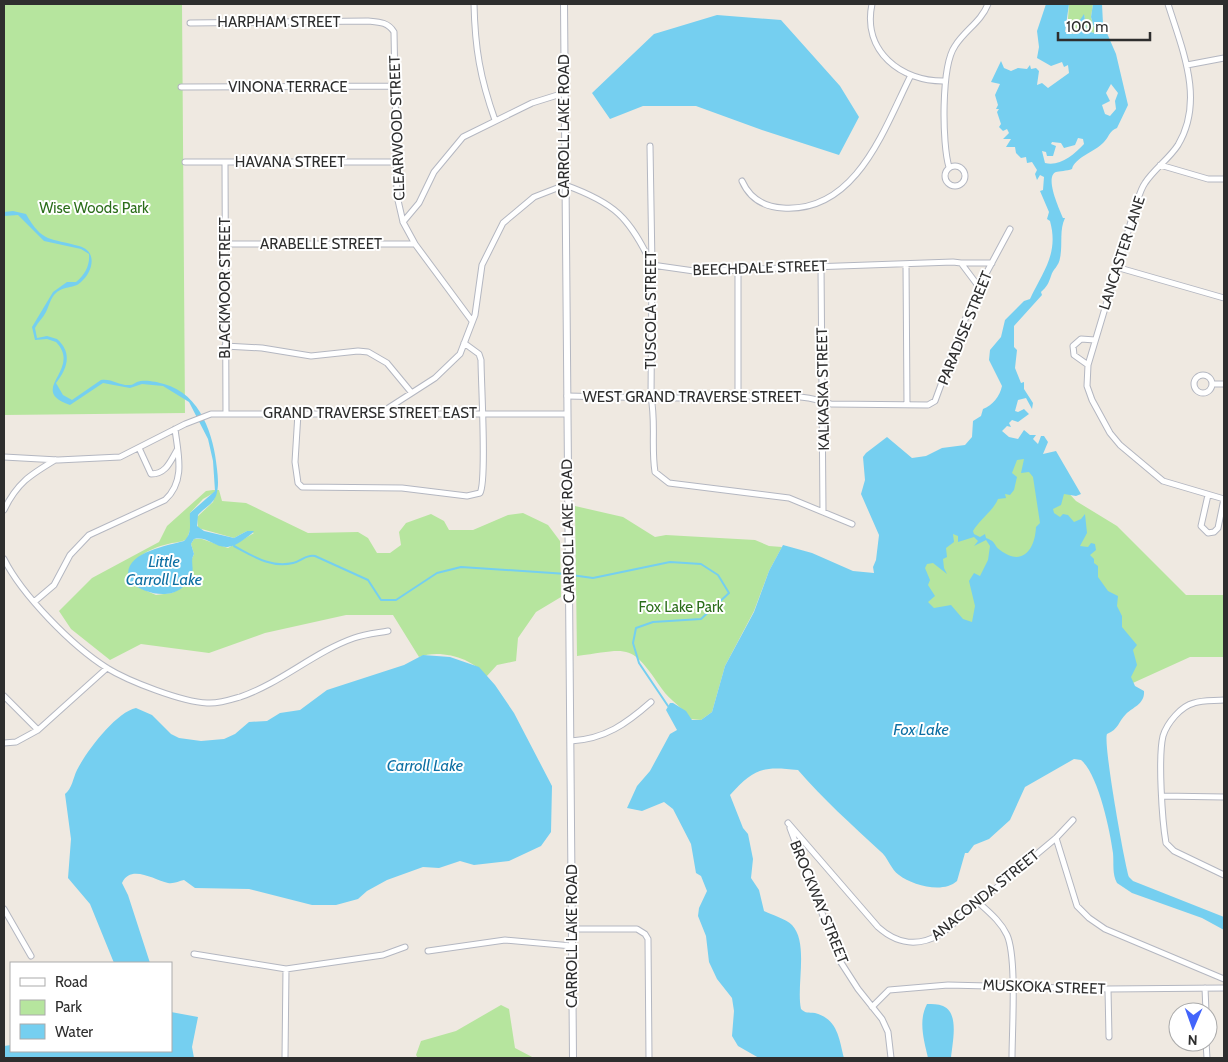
<svg xmlns="http://www.w3.org/2000/svg" width="1228" height="1062" font-family="Cabin,sans-serif">
	<rect width="100%" height="100%" fill="#efe9e1"/>
	<!-- green -->
	<path fill="#b6e59e" fill-rule="evenodd" d="M4,4H182L185,413L4,415Z
		M1069,4H1093L1091,17L1095,31L1094,33L1087,31L1084,15L1079,23L1082,27L1078,33H1067Z
		M1018,450L1037,459L1076,501L1117,526L1186,595H1224V657H1190L1113,692L931,628L906,569Z
		M213,490H219L222,501L246,503L308,533L358,532L368,538L377,553H390L401,545L399,532L406,523L431,514L444,521L449,530H473L508,515L523,513L548,525L560,541L561,597L536,612L518,638L516,661L497,665L486,677C474,658 440,649 419,657L393,615H346L265,633L209,653L141,644L110,660L71,629L59,611L92,578L159,542L167,526L206,491ZM217,491L213,502L197,517L198,528L234,538L247,531L254,533L228,548L202,539H194L191,544L194,554L179,589L172,593L156,595L133,585L128,577C133,555 151,548 172,543C178,542 182,542 187,539L191,527L190,513L203,499Z
		M575,506L623,517L655,537L666,535L755,540L769,546L782,547L769,571L754,611L725,666L712,712L701,720L690,719C683,707 670,701 662,689C630,642 630,649 577,656Z
		M501,1005L509,1009L515,1048L534,1058H418L416,1055L421,1041L456,1031Z"/>
	<!-- water -->
	<path fill="#75cff0" fill-rule="evenodd" d="M1046,4H1069L1065,32L1074,34L1082,30L1078,23L1084,14L1087,31L1094,33L1095,31L1091,17L1093,4H1102L1103,24L1116,54L1128,105L1117,128C1109,131 1109,137 1104,142C1095,152 1075,157 1072,169C1067,171 1059,171 1056,172C1044,177 1060,210 1063,218H1065C1059,230 1063,245 1060,258C1059,266 1053,269 1051,276C1049,282 1047,287 1041,292L1042,295L1014,326V347L1017,350L1015,368L1021,383L1024,382V389L1033,403L1032,409L1026,398L1018,400L1015,411L1018,412L1024,409L1029,414L1018,422L1012,420L1009,423L1011,427L1007,426L1002,431L1009,437L1018,439L1024,430L1030,435H1036L1033,439L1038,444L1041,436H1044L1048,442L1043,454L1056,451L1081,494L1076,496L1064,494L1061,505L1053,509L1054,513L1060,517L1063,514L1068,515L1074,522L1081,519L1085,514L1087,533L1080,546L1088,547L1091,543L1095,544L1096,550L1090,555L1094,559V563L1098,566V577L1108,591L1118,596L1117,606L1122,616V627L1137,645L1133,650L1137,665L1131,677L1135,686L1144,691C1145,704 1133,707 1126,714C1118,722 1119,729 1107,734C1103,743 1124,861 1129,877L1133,881L1224,917V930L1202,918L1132,893L1117,883C1112,874 1114,864 1113,853C1110,830 1098,774 1081,760L1074,759L1025,787L1010,820L989,839L974,845L968,853H965L957,881C943,894 912,885 899,875C891,870 888,857 880,851C852,825 823,799 798,770C763,766 754,768 730,795L743,828L748,834L753,859L751,878L759,890L764,911C772,915 786,919 792,925C809,943 796,986 801,1009C806,1014 808,1012 815,1013C838,1019 839,1039 844,1058H759L738,1046L732,1036L734,1011L732,998L717,979L709,962L706,936L698,916L699,908L707,891L701,876L696,873L691,844L673,809L664,802L642,811L627,808L637,786L650,771L670,734L677,730L666,710L670,703H673L686,711L692,720H701L712,712L725,666L754,612L769,571L783,545L812,553L853,571L874,573L873,567L876,560L879,535L861,494L865,480L863,457L866,453L887,437L912,458L926,456L942,448L965,445L972,437L973,421L981,416L983,409C992,406 1000,396 1002,386L989,360L990,350L1001,337L1005,320L1024,301L1030,299C1043,271 1059,254 1050,221L1047,219L1049,212L1040,191L1043,190L1044,177L1040,175L1037,180L1035,174L1037,170L1032,162L1027,163L1026,157L1021,158L1016,153L1015,147H1006L1011,139H1003L1009,133L1007,129L1003,131L999,127L1001,124L997,112L999,109H996L998,105L995,95L1000,84L991,82L1001,61L1004,68L1011,71L1018,68L1027,69L1030,65L1031,69L1036,68L1039,71L1037,85L1042,83L1048,88L1069,73L1068,65L1064,67L1062,62L1051,66L1037,58L1039,47L1037,31ZM1111,84L1118,93L1115,101L1116,109L1110,116L1105,114L1102,105L1110,101L1106,93ZM1078,138L1083,139L1084,144C1074,155 1059,167 1045,163L1042,151L1046,152L1047,156H1053L1056,146L1051,144L1052,142L1061,143L1064,148L1075,145ZM1024,459L1021,473L1029,472L1033,477L1040,523L1036,527C1035,550 1022,567 1000,550C993,545 997,542 986,538L985,534L980,537L974,534L973,531C981,518 993,511 998,499L1006,498L1005,494L1010,495L1014,490L1017,477L1012,473L1017,460ZM953,534L958,536V542L974,537L978,541L974,546L986,540L990,546L988,560L980,576L974,573L969,581L975,606L972,622L963,619L951,605L934,608L928,602L935,596L928,585L930,580L925,568L927,564L933,563L947,574L944,568L943,559L947,557L946,548L954,542Z
		M717,15L781,20L840,86L859,117L839,155L762,130L696,106H643L610,119L592,93L654,34Z
		M13,211L26,214C42,243 51,238 79,246C98,251 93,272 81,282C73,290 64,284 54,295C50,300 49,306 46,312C43,318 38,322 35,328L37,338L47,336L57,339C73,353 67,369 56,383L63,395L72,400L101,380C111,378 120,386 130,385C133,385 134,383 137,382C144,379 157,382 164,384C201,394 214,436 217,469C218,478 219,487 216,496C212,505 204,508 198,515L197,526L204,531L234,538L247,531H254C252,534 247,537 243,540C219,558 213,535 194,539L191,544L194,554C190,561 194,566 192,573C183,602 148,597 130,582C118,553 167,546 184,541C193,533 189,523 190,513L215,491L213,461L208,439L189,402L163,386L142,384L130,388L103,383L70,405C26,390 83,370 56,342L47,339L35,340L32,327L53,292L67,282H76C85,275 90,265 89,254L81,249L44,241L18,215L4,216V212Z
		M423,655L450,657L479,667L495,685L514,713L552,786L551,832L541,846L509,861L474,865L460,861L439,868L423,867L387,880L367,891L358,899L336,905H312L249,889L195,888L184,880C179,881 174,884 168,883C154,880 131,864 122,883L128,895L150,963H114L90,904L68,878L71,839L65,794C72,789 73,778 77,770C86,752 116,712 136,708L152,715L171,734L179,738L201,741L224,739L235,734L249,722L267,721L280,713L300,710L327,690L404,665Z
		M927,1004C932,1004 938,1004 943,1006C960,1013 952,1044 951,1058H928C924,1040 918,1021 927,1004Z
		M171,1012L198,1017L192,1047L194,1058H4V1046L11,1045V1051H171Z"/>
	<g fill="none" stroke-linecap="round" stroke-linejoin="round">
		<!-- stream -->
		<path stroke="#75cff0" stroke-width="2" d="M234,546C253,556 270,568 293,563C302,561 306,554 315,556L368,580L381,600H396L437,573L461,567L567,574
			M571,575L593,578L670,562L701,564L718,575L729,593L701,619L653,622L636,628L633,643L639,663L668,706"/>
		<defs>
			<path id="minor" d="M474,4C475,48 480,78 495,120
				M872,4C862,51 901,82 945,81
				M1168,4C1182,49 1205,100 1178,145C1169,159 1154,169 1145,183C1140,190 1138,200 1135,208L1088,365L1087,386L1092,400L1110,433L1120,445L1163,481L1224,499
				M190,23L368,21C379,22 388,22 394,32L397,196L403,222L415,244L472,321
				M1187,65L1224,58
				M181,87L395,86
				M650,146L652,265L651,397C656,422 651,447 655,472L669,483L789,498L852,524
				M185,162H395
				M225,162L226,414
				M1160,165L1208,179H1224
				M945 176a10 10 0 1 1 20 0a10 10 0 1 1-20 0Z
				M949,167C942,144 941,66 955,46C965,30 981,22 988,4
				M742,181C750,199 764,207 783,208C856,213 884,129 910,77
				M403,222L419,203L434,172L463,137L532,103L564,93
				M226,244H415
				M961,263H992
				M906,264L907,405
				M821,266L823,512
				M1116,267L1224,298
				M738,269V397
				M225,346L262,348L311,356L358,351L368,352L387,363L411,392
				M1088,365L1074,355L1073,346L1081,339L1095,340
				M1194 384a9 9 0 1 1 18 0a9 9 0 1 1-18 0Z
				M1212,384H1224
				M567,396C613,397 659,398 705,398C747,397 792,390 831,404L928,405L935,401L964,322L981,283L1010,229
				M298,413L295,462L298,483L302,487L402,488L467,496L480,493C487,481 481,381 481,360L479,354L464,343
				M379,414L435,378L460,354L475,315L482,265L503,223L534,197L565,185C615,203 629,217 652,265L694,271L953,262L961,263L979,287
				M139,448L151,474C166,474 170,462 177,450
				M4,457L58,460L120,457L185,424L211,414H567
				M1208,495L1201,526L1208,533L1214,532L1218,528L1224,499
				M4,510C17,483 30,475 55,460
				M4,559C22,595 72,646 107,668C128,681 182,702 207,703C218,704 230,700 240,697C281,683 314,652 354,638C365,634 377,633 388,631
				M34,602L54,585L70,555L89,535L165,500C186,481 178,454 175,429
				M4,696L38,730
				M1224,700C1214,701 1203,700 1194,703C1181,706 1167,723 1163,736C1158,757 1162,820 1166,843L1174,851L1224,875
				M571,741C605,739 626,724 651,702
				M4,743L16,742L38,730L107,668
				M1162,796L1224,797
				M788,823L878,927C898,945 918,947 941,934L1056,838L1073,820
				M790,828L840,961L858,989L882,1019L888,1032L891,1058
				M1056,838L1077,906L1089,918L1105,929L1224,979
				M979,903C990,913 1001,922 1007,935C1017,957 1012,1031 1012,1058
				M4,909L31,956
				M572,929H637L645,934L648,939L649,1058
				M428,951L505,940L572,946
				M194,954L286,969L383,955L405,947
				M1205,988L1206,1012
				M1108,989L1109,1037
				M872,1007L889,990L948,985L1108,989L1224,988
				M1206,1042L1207,1058
				M285,1058L286,969"/>
			<path id="tertiary" d="M564,4L573,1058"/>
		</defs>
		<!-- minor casing -->
		<use href="#minor" stroke="#b4b7c1" stroke-width="7"/>
		<!-- tertiary casing -->
		<use href="#tertiary" stroke="#b4b7c1" stroke-width="8"/>
		<!-- minor -->
		<use href="#minor" stroke="#fff" stroke-width="5"/>
		<!-- tertiary -->
		<use href="#tertiary" stroke="#fff" stroke-width="6"/>
	</g>
	<g text-anchor="middle" dominant-baseline="central" stroke-width="4" stroke-linejoin="round" paint-order="stroke">
		<!-- street labels -->
		<g font-size="15" fill="#2e2e2e" stroke="#fff">
			<text x="279" y="22">HARPHAM STREET</text>
			<text x="288" y="87">VINONA TERRACE</text>
			<text transform="translate(564 126) rotate(-90)">CARROLL LAKE ROAD</text>
			<text transform="translate(397 128) rotate(-92)">CLEARWOOD STREET</text>
			<text x="290" y="162">HAVANA STREET</text>
			<text x="321" y="244">ARABELLE STREET</text>
			<text transform="translate(1122 253) rotate(-72)">LANCASTER LANE</text>
			<text transform="translate(760 268) rotate(-2)">BEECHDALE STREET</text>
			<text transform="translate(225 288) rotate(-90)">BLACKMOOR STREET</text>
			<text transform="translate(651 310) rotate(-90)">TUSCOLA STREET</text>
			<text transform="translate(965 328) rotate(-68)">PARADISE STREET</text>
			<text transform="translate(823 389) rotate(-91)">KALKASKA STREET</text>
			<text x="692" y="397">WEST GRAND TRAVERSE STREET</text>
			<text x="370" y="413">GRAND TRAVERSE STREET EAST</text>
			<text transform="translate(568 531) rotate(-91)">CARROLL LAKE ROAD</text>
			<text transform="translate(985 895) rotate(-39)">ANACONDA STREET</text>
			<text transform="translate(819 902) rotate(68)">BROCKWAY STREET</text>
			<text transform="translate(572 936) rotate(-90)">CARROLL LAKE ROAD</text>
			<text transform="translate(1044 987) rotate(2)">MUSKOKA STREET</text>
		</g>
		<!-- park labels -->
		<g font-size="15" fill="#2c6e1b" stroke="#fff">
			<text x="94" y="208">Wise Woods Park</text>
			<text x="681" y="607">Fox Lake Park</text>
		</g>
		<!-- water labels -->
		<g font-size="16" font-style="italic" fill="#0d6fa3" stroke="#fff">
			<text x="164" y="561">Little<tspan x="164" dy="18">Carroll Lake</tspan></text>
			<text x="921" y="729">Fox Lake</text>
			<text x="425" y="765">Carroll Lake</text>
		</g>
	</g>
	<!-- border -->
	<rect width="1228" height="1062" fill="none" stroke="#2e2e2e" stroke-width="10"/>
	<!-- legend -->
	<rect x="10" y="962" width="162" height="90" fill="#ffffff" stroke="#ababab"/>
	<rect x="20" y="978" width="25" height="8" fill="#ffffff" stroke="#ababab"/>
	<text x="55" y="987" font-size="15" fill="#2e2e2e">Road</text>
	<rect x="20" y="1000" width="25" height="15" fill="#b6e59e" stroke="#ababab"/>
	<text x="55" y="1012" font-size="15" fill="#2e2e2e">Park</text>
	<rect x="20" y="1024" width="25" height="15" fill="#75cff0" stroke="#ababab"/>
	<text x="55" y="1037" font-size="15" fill="#2e2e2e">Water</text>
	<!-- north arrow -->
	<g transform="translate(1193 1027) rotate(182)"><circle r="24" fill="#ffffff" stroke="#ababab"/>
	<path d="M0-4L9 19L0 12L-9 19Z" fill="#4264fb"/>
	<text y="-8" font-size="14" font-weight="bold" text-anchor="middle" fill="#2e2e2e">N</text>
	</g>
	<!-- scale -->
	<path d="M1058 32v8h92v-8" fill="none" stroke="#2e2e2e" stroke-width="2.5"/>
	<text x="1066" y="32" font-size="15" fill="#2e2e2e" stroke="#ffffff" stroke-width="4" paint-order="stroke">100 m</text>
</svg>
